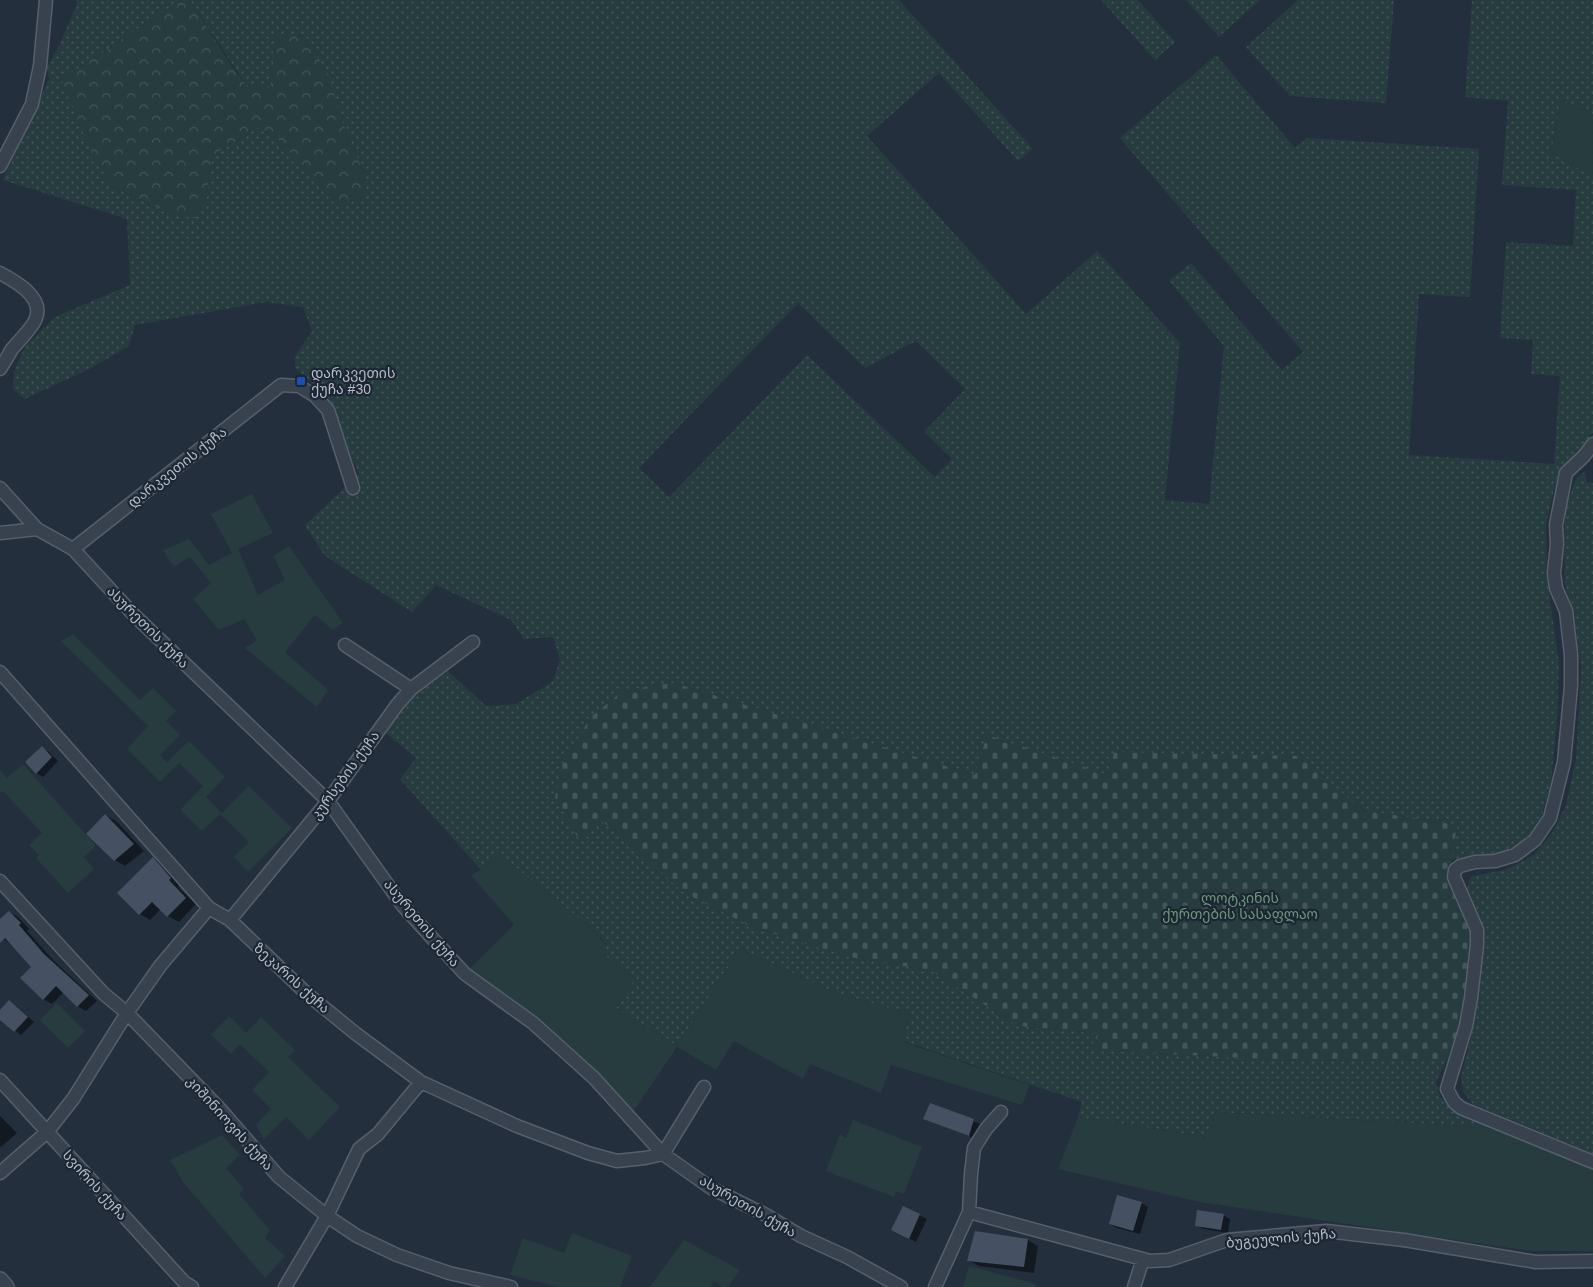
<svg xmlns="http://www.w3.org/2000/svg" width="1593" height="1287" font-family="Arial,'Noto Sans Georgian',sans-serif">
	<defs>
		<pattern id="grass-dots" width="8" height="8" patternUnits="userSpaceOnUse" patternTransform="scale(1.25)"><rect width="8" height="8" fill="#263c3f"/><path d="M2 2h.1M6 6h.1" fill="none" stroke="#435659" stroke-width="1.8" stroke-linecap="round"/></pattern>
		<pattern id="forest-crowns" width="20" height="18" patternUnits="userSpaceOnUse" patternTransform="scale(1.25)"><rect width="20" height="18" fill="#263c3f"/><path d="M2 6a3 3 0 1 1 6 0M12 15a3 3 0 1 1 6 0" fill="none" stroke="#435659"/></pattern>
		<pattern id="cemetery-stones" width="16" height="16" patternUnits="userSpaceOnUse" patternTransform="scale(1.25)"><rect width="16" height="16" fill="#263c3f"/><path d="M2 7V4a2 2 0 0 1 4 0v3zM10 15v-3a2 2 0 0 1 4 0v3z" fill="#435659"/></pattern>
	</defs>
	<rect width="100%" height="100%" fill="#242f3e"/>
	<!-- grass -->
	<path fill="url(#grass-dots)" fill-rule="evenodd" d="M76,0H181L61,80L111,186L174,215L206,201L212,156L259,127L277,138L307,168L364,173L345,129L271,66L272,88L246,85L190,0H899L1033,149L1018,161L939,73L867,136L1026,314L1097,251L1180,343L1165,500L1209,504L1224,346L1169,281L1191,263L1282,370L1303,352L1120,138L1216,55L1295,148L1307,138L1479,149L1470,297L1419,294L1409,455L1554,464L1560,376L1531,374L1533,340L1500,338L1506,242L1573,246L1576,190L1502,185L1508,101L1465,97L1472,0H1593V114L1561,100L1551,153L1593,176V432L1574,456L1555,485L1546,524L1547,577L1559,664L1557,720L1551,783L1539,825L1517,846L1498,853L1452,859L1457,825L1362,810L1339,791L1114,752L1109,776L987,736L975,775L674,683L603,822L630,843L752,927L850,957L932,971L1018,1026L1098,1033L1090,1050L1301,1061L1447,1059L1436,1082L1440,1097L1498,1128L1215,1112L1208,1137L1078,1117L1082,1102L903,1041L909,1014L836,993L740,949L677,1046L616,1008L635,979L602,954L607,945L590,927L499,855L481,870L400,779L416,758L386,733L406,702L448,671L486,706L516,704L553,681L560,660L553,637L524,639L511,620L436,585L412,612L324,555L305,525L359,474L321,391L295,367V356L312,331L303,307L266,302L135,325L129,346L93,367L25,399L13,389L14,371L25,347L55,317L130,285L127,219L3,180L49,79L47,67L58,48L77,4ZM798,303L865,368L916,341L965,389L924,432L952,459L935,477L807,355L669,497L639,468Z
		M1101,0H1138L1175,42L1155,60Z
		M1186,0H1260L1219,37Z
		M1298,0H1394L1386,103L1290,96L1246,47Z
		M1585,471L1587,482L1593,483V1154L1473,1104L1464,1093L1461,1077L1472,1034L1482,930L1466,894L1469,881L1472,876L1505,870L1534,855L1553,832L1566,805L1576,759L1581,667L1573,611L1564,582L1565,508L1575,481Z"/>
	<!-- forest -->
	<path fill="url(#forest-crowns)" d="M181,0H190L229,62L246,85L271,88V66L275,35L304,34L327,72L345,129L364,173L365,194L343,207L277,138L259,127L212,156L206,201L196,218L174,215L111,186L90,149L61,80Z"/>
	<!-- cemetery -->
	<path fill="url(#cemetery-stones)" d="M674,683L975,775L987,735L1109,775L1114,752L1299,756L1362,810L1457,825L1452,859L1450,885L1470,931V957L1463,1020L1447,1059L1301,1061L1090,1050L1098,1033L1018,1026L932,971L850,957L752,927L683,892L630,843L603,822L578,838L555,798L562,764L591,717L624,690Z"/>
	<!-- garden -->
	<path fill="#263c3f" d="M1561,100L1593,114V176L1551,153Z
		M252,494L273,533L238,549L258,595L285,580L273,556L289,546L343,623L333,630L315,615L285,652L328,690L317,707L245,648L257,640L244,619L219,630L193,599L211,583L190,557L174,567L163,550L189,539L209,565L232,553L211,514Z
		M73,634L140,700L153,688L176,711L166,721L180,735L160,755L167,762L189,741L225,777L206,797L222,813L249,786L292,828L248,872L234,857L249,842L220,814L202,831L180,810L203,786L179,763L160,782L127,749L148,726L61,641Z
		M23,764L96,846L84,857L94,869L68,893L36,858L39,855L29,845L42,833L3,791L0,793V770L7,778Z
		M499,854L590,927L607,946L603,954L635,979L616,1008L677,1046L740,949L836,993L909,1014L903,1042L1030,1085L1022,1105L891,1065L881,1093L810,1064L803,1079L734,1041L716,1070L677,1047L633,1112L467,971L514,925L471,875L481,870Z
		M57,1003L85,1031L68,1048L40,1020Z
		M229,1016L246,1033L261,1017L295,1050L288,1057L340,1107L309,1140L286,1117L264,1139L256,1125L271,1109L252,1090L269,1072L240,1044L231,1054L211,1035Z
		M1215,1112L1498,1128L1593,1169V1251H1530L1200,1202L1058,1169L1078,1117L1208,1137Z
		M853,1120L922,1147L904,1194L896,1191L894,1197L826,1171L840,1134L846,1138Z
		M222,1135L240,1155L226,1168L244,1189L239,1194L270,1230L265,1238L285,1256L265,1278L183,1182L170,1160Z
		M572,1233L632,1256L620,1287H560L510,1275L523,1238L564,1253Z
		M684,1240L740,1270L728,1287H722L714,1281L711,1287H650Z
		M969,1266L1036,1284L1035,1287H963Z"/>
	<!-- shadow -->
	<path fill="#0007" d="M42,748L49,752L58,761L43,777L36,773Z
		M105,815L116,821L144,851L125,866L115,860Z
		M153,858L164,865L181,884L178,887L196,904L179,922L168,916L161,909L150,920L140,914Z
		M9,912L18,917L29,929L27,931L53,960L97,1001L86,1011L77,1006L64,992L52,1004L43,999L33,967L12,945L0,937V920Z
		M9,1002L16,1006L34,1022L21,1035L0,1018V1012Z
		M0,1116L17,1133L1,1147L0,1146Z
		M973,1121L980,1124L976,1139L932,1122Z
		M1141,1203L1148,1207L1140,1234L1117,1228L1110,1224Z
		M903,1207L927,1219L916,1242L899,1233Z
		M1223,1215L1230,1219L1228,1233L1203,1229L1196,1225Z
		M1028,1240L1038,1246L1034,1273L979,1266L968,1260Z"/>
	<!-- building -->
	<path fill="#455162" d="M42,746L52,757L36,774L25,762Z
		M105,814L134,844L114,861L86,834Z
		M153,857L171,878L169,880L186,898L167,917L152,902L139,915L117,893Z
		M9,911L21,923L19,925L44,954L89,995L77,1007L56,986L43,1000L20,978L31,967L5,938L0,943V919Z
		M9,1000L28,1017L14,1032L0,1020V1010Z
		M930,1103L974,1119L969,1136L923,1119Z
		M1117,1195L1142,1202L1133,1231L1109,1224Z
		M903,1206L920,1214L909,1239L891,1230Z
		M1197,1210L1224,1214L1221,1230L1195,1226Z
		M975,1231L1028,1239L1024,1267L967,1261Z"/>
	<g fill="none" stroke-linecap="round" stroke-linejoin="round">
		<defs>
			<path id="minor" d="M0,166L32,104L40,66L46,0
				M0,273C15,281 44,297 36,318C34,326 18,342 12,349C8,356 4,363 0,369
				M1593,444L1584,456L1566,473L1556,525L1557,544L1554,573L1556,588L1566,611L1571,655V686L1564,762L1550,818L1535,840L1515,855L1495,861L1475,862L1460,866L1455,870L1454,877L1477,930V945L1471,998L1466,1026L1447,1089L1454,1102L1461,1108L1593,1162
				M0,488L37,529L73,549L134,615L328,801L403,906L465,974L533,1023L594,1078L663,1154L711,1188L764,1214L801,1236L847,1257L901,1287
				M0,533L37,529
				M73,549L281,385L299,386L315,396L328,410L353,488
				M345,645L411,689
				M0,672L209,908L230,920L306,993L355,1033L421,1082L517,1126L588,1153L617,1161L645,1158L663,1154L704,1087
				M0,881L104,994L127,1013L220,1109L279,1177L327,1216L357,1236L397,1255L449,1273L511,1287
				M230,920L328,801L397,705L411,689L473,642
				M0,1080L184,1282L192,1287
				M0,1173L47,1132L73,1099L127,1013L160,966L209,908
				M969,1212L1150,1261L1169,1260L1227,1240L1326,1231L1404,1240L1536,1262L1593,1261
				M285,1287L327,1216L359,1149L378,1134L421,1082
				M935,1287L969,1212L971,1174L974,1148L986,1129L1001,1112
				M1134,1287L1143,1259"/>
			<path id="tertiary" d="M0,1280L6,1287"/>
		</defs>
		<!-- minor casing -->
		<use href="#minor" stroke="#565f6c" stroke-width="15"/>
		<!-- tertiary casing -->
		<use href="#tertiary" stroke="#565f6c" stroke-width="18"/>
		<!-- minor -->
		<use href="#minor" stroke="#38414e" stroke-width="12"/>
		<!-- tertiary -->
		<use href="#tertiary" stroke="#38414e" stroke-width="15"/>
	</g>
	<!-- markers -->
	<rect fill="#1a4fb4" stroke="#1d2633" stroke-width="2" x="296" y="376" width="10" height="10" rx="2.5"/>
	<g text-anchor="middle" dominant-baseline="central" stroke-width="4.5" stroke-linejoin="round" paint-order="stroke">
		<!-- poi labels -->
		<g font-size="14" fill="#b4bcc9" stroke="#1d2633" text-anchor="start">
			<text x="311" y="373">დარკვეთის<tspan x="311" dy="16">ქუჩა #30</tspan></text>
		</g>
		<!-- street labels -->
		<g font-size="14" fill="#b4bcc9" stroke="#1d2633">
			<text transform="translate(177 467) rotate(-38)">დარკვეთის ქუჩა</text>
			<text transform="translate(148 627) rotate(45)">ასურეთის ქუჩა</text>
			<text transform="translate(345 775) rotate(-54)">კურსების ქუჩა</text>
			<text transform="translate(422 923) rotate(50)">ასურეთის ქუჩა</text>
			<text transform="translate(292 978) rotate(42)">ზეკარის ქუჩა</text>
			<text transform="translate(230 1123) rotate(48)">კიშინიოვის ქუჩა</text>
			<text transform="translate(95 1185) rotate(48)">სვირის ქუჩა</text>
			<text transform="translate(748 1206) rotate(30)">ასურეთის ქუჩა</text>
			<text transform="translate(1281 1238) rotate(-5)">ბუგეულის ქუჩა</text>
		</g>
		<!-- park labels -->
		<g font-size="14" fill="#6b9a76" stroke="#1d2633">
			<text x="1240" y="898">ლოტკინის<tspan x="1240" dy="16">ქურთების სასაფლაო</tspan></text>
		</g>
	</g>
</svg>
